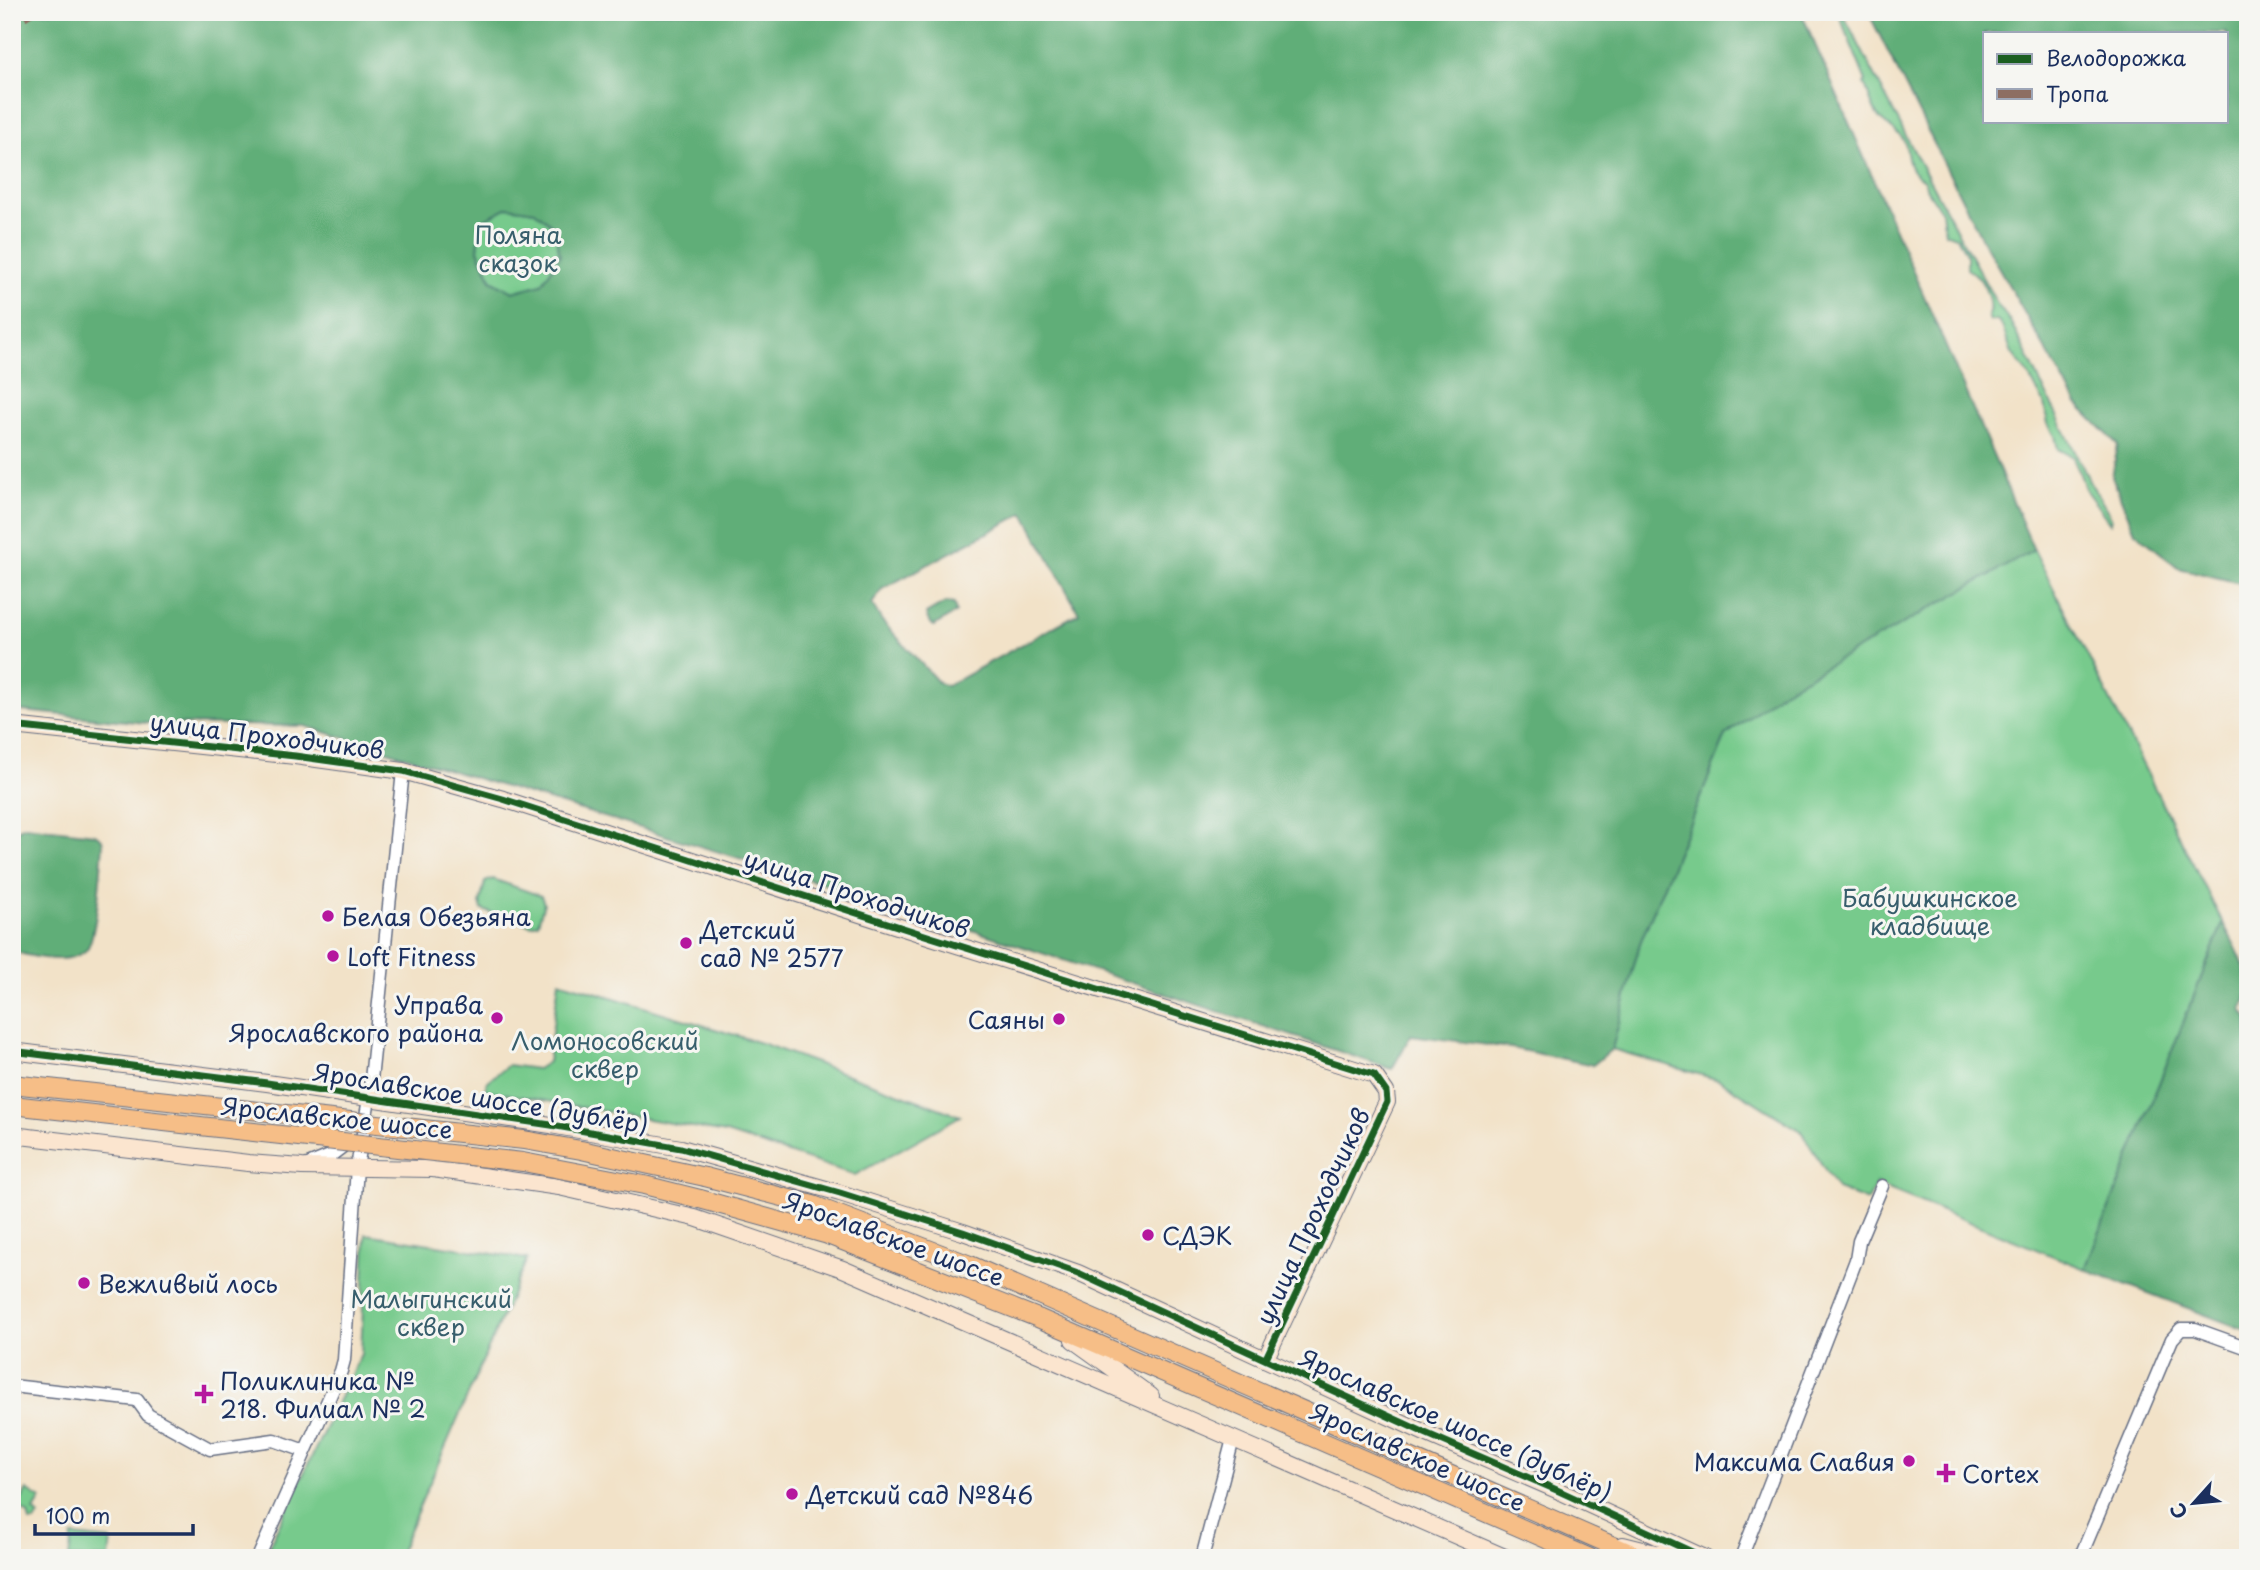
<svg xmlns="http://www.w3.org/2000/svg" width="2260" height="1570" font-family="'Playpen Sans',sans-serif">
	<rect width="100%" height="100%" fill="#f6f6f2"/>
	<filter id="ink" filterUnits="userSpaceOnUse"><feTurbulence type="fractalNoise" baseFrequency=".0143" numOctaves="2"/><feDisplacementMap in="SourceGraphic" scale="14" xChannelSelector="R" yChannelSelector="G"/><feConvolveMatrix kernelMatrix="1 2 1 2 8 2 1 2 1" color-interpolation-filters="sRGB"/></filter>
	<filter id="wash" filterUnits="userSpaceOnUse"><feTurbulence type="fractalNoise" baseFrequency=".00686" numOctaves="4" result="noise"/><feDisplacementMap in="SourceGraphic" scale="28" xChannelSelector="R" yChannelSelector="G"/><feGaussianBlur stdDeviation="1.57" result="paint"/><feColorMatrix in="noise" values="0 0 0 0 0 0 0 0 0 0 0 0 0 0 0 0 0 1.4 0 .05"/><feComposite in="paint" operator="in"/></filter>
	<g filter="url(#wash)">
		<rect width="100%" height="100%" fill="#f2e2c8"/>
		<!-- green -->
		<path fill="#77ca8c" stroke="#497c75" stroke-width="2" d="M1838,12H1842L1919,161L1997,304L2011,323L2090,482L2111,517L2110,523L2087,492L2073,457L2058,449L2055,436L2048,424L2044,403L2029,376L2012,353L2002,326L1997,321H1990L1988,315C1993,305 1985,284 1977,276C1975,273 1971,272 1967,269V256L1958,238L1945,233L1942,212L1927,190L1924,180C1901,168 1912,150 1902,138C1895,129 1883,124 1877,115C1872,106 1868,93 1864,83L1866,81Z
			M508,207L535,211L555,228L560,256L542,284L513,292L492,280L478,250L481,221Z
			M2034,550L2223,923L2085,1269L1876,1184L1868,1201L1837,1189L1801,1131L1719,1080L1612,1049L1640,943L1726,735L1781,692Z
			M493,879L541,896L544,903L538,923L531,925L482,910L480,903L485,882Z
			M559,981L764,1044L960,1116L855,1175L726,1133L485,1090L487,1082L508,1065L537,1069L548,1062Z
			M366,1234L527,1259L397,1558H263L361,1354Z
			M27,1490L41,1499L34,1511L39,1516L35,1522H30L28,1514L17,1507Z
			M72,1536L111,1540L109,1558H69Z"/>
		<!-- forest -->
		<path fill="#61ae78" stroke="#3e6e6b" stroke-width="2" fill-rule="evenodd" d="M12,12H1801L2034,550L1781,692L1726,735L1640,943L1612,1049L1593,1065L1511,1048L1411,1035L1392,1069L939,919L305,726L157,724L12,710ZM508,207L535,211L554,227L560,255L542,284L513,292L491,280L478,250L481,221ZM1024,513L1079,613L947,686L939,683L882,621L872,604L882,589Z
			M1868,12H2248V580L2239,583L2179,568L2135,532L2112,477L2118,445L2077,404L1981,237ZM1985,33H2227V121H1985Z
			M945,603L954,604L956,612L934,626L929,622L926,614Z
			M25,826L95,834L102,839L103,846C101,864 97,942 85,951C67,966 32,957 12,951V832Z
			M2223,923C2236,949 2259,981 2242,1010L2248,1019V1331L2085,1269Z"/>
	</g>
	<g filter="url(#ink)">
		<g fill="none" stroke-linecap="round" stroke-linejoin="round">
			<defs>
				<path id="street" d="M308,1165L330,1156L350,1141
					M12,1386L137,1400L148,1415L210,1449L274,1440L305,1451
					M258,1558L341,1371L344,1360L357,1167L369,1099L403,771
					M1202,1558L1233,1439
					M1741,1558L1846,1286L1856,1260L1859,1241L1882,1186
					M2080,1558L2172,1339L2181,1329H2195L2248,1348"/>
				<path id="secondary" d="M12,726L295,756L403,771L503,799L931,937L1374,1075L1386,1092L1387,1102L1266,1358
					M12,1051L267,1083L551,1125L681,1148L840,1193L963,1232L1078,1273L1425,1433L1559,1491L1705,1558
					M12,1135L248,1163L302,1167L433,1169L559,1187L695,1218L843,1269L1507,1558
					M1073,1340L1151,1396
					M1623,1545L1675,1558"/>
				<path id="primary" d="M705,1177L813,1205L970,1265L1641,1558
					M700,1199L825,1234L1038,1318L1590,1558"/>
			</defs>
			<!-- street casing -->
			<use href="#street" stroke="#666e83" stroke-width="15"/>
			<!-- secondary casing -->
			<use href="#secondary" stroke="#666e83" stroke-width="18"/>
			<!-- primary casing -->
			<use href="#primary" stroke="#666e83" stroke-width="20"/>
			<!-- street -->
			<use href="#street" stroke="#fff" stroke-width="12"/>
			<!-- secondary -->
			<use href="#secondary" stroke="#fbe5cf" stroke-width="16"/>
			<!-- primary -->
			<use href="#primary" stroke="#f6be87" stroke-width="18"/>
			<defs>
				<path id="primary-bridge" d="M12,1084L524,1140L581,1150L705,1177
					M12,1105L523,1162L644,1185L700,1199"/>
			</defs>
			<!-- primary-bridge casing -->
			<use href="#primary-bridge" stroke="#666e83" stroke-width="20" stroke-linecap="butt"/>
			<!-- primary-bridge -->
			<use href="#primary-bridge" stroke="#f6be87" stroke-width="18"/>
			<!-- quiet -->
			<path stroke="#8d6e63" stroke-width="5" stroke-dasharray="10 5" stroke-linecap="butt" d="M12,26L35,12"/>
			<defs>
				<path id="cycleway" d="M12,726L295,756L403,771L503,799L931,937L1374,1075L1386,1092L1387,1102L1266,1358
					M12,1051L267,1083L551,1125L681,1148L840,1193L963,1232L1078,1273L1425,1433L1559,1491L1705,1558"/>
			</defs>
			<!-- cycleway casing -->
			<use href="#cycleway" stroke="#f6f6f2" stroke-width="11"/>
			<!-- cycleway -->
			<use href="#cycleway" stroke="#1b5e20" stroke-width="7"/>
		</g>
	</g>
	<!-- markers -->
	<g fill="#b5179e" stroke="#f6f6f2" stroke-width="2.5">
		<circle cx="328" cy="916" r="7"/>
		<circle cx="686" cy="943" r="7"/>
		<circle cx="333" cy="956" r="7"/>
		<circle cx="497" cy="1018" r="7"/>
		<circle cx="1059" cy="1019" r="7"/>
		<circle cx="1148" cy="1235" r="7"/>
		<circle cx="84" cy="1283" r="7"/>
		<path d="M200.5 1383.5h7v7h7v7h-7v7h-7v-7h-7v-7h7z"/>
		<circle cx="1909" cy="1461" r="7"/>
		<path d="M1942.5 1462.5h7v7h7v7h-7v7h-7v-7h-7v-7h7z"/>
		<circle cx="792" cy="1494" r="7"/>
	</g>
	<g text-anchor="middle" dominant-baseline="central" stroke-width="6" stroke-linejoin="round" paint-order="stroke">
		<!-- park labels -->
		<g font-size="24" fill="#375e6c" stroke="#f6f6f2">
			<text x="518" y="234">Поляна<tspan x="518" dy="28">сказок</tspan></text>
			<text x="1930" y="897">Бабушкинское<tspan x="1930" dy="28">кладбище</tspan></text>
			<text x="605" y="1040">Ломоносовский<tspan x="605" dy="28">сквер</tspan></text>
			<text x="431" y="1298">Малыгинский<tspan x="431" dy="28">сквер</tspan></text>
		</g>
		<!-- street labels -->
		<g font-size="24" fill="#1b2f5e" stroke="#f6f6f2">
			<text transform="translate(267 735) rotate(7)">улица Проходчиков</text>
			<text transform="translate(857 893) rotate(18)">улица Проходчиков</text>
			<text transform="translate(481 1097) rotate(9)">Ярославское шоссе (дублёр)</text>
			<text transform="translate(337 1117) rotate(6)">Ярославское шоссе</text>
			<text transform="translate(1312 1216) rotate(-65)">улица Проходчиков</text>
			<text transform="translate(894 1238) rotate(20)">Ярославское шоссе</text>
			<text transform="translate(1456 1424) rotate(24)">Ярославское шоссе (дублёр)</text>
			<text transform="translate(1418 1456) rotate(24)">Ярославское шоссе</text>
		</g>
		<!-- poi labels -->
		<g font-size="24" fill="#1b2f5e" stroke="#f6f6f2" text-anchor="start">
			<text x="342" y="916">Белая Обезьяна</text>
			<text x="700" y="929">Детский<tspan x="700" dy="28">сад № 2577</tspan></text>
			<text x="347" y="956">Loft Fitness</text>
			<text x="483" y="1004" text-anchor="end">Управа<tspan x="483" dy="28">Ярославского района</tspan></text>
			<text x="1045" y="1019" text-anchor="end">Саяны</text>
			<text x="1162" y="1235">СДЭК</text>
			<text x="98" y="1283">Вежливый лось</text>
			<text x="220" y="1380">Поликлиника №<tspan x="220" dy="28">218. Филиал № 2</tspan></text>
			<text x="1895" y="1461" text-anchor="end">Максима Славия</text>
			<text x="1962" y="1473">Cortex</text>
			<text x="806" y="1494">Детский сад №846</text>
		</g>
	</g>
	<!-- margin -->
	<rect width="2260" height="1570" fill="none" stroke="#f6f6f2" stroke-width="42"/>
	<!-- legend -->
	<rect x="1983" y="32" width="245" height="91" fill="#f6f6f2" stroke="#9ea6b7" stroke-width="2"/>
	<rect x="1997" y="54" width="35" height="10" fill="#1b5e20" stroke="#9ea6b7" stroke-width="2"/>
	<text x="2046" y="66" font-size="21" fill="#1b2f5e">Велодорожка</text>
	<rect x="1997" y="89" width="35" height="10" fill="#8d6e63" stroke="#9ea6b7" stroke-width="2"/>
	<text x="2046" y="102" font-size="21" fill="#1b2f5e">Тропа</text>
	<!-- north arrow -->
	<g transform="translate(2194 1503) rotate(243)" stroke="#f6f6f2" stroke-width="5" paint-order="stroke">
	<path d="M0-5L12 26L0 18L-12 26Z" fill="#1b2f5e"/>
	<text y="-10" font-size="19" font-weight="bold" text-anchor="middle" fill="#1b2f5e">С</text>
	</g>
	<!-- scale -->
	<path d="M35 1524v10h158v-10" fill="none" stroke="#1b2f5e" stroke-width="3.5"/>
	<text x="46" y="1524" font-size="21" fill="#1b2f5e" stroke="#f6f6f2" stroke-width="5" paint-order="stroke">100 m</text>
</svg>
